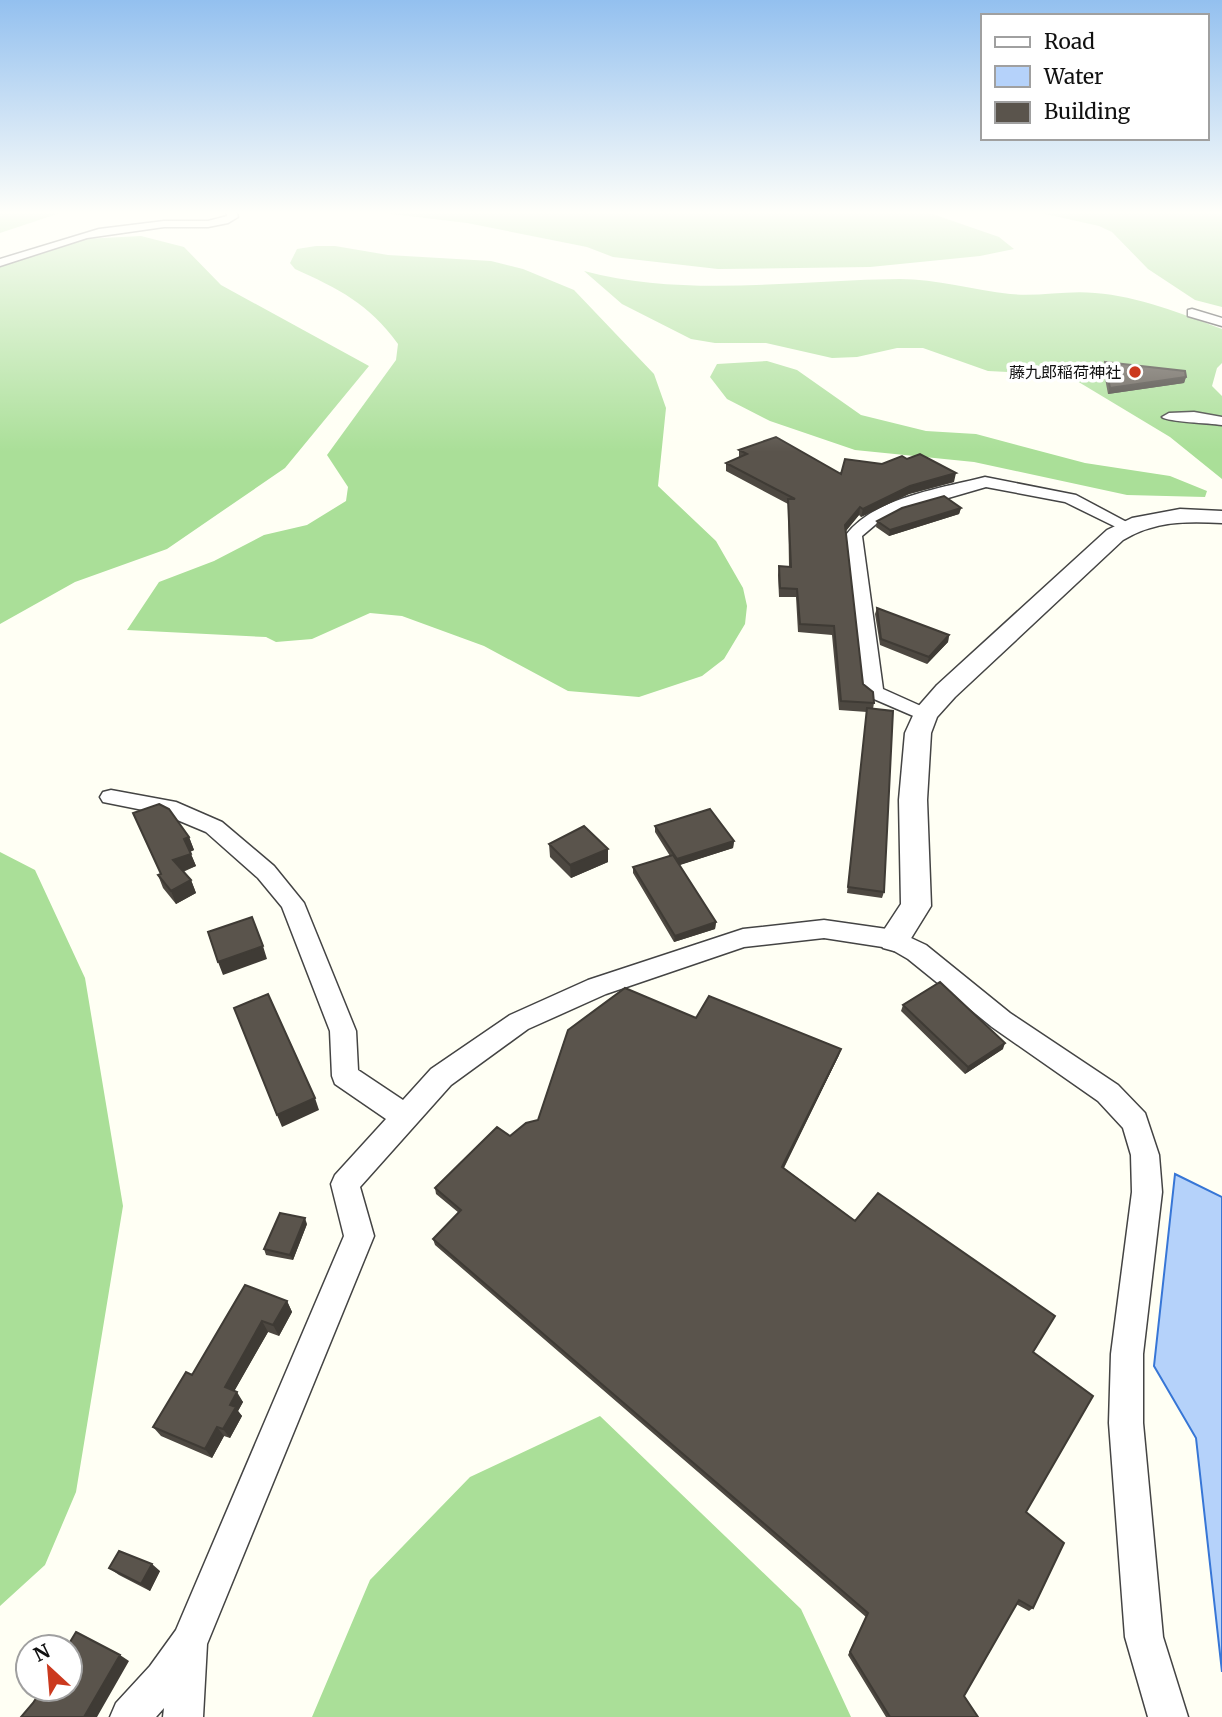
<svg xmlns="http://www.w3.org/2000/svg" width="1222" height="1717" font-family="Merriweather,'Noto Sans JP',serif">
	<rect width="100%" height="100%" fill="#fffff4"/>
	<!-- forest -->
	<path fill="#aadf98" d="M0 211H66L0 233Z
		M367 211H924L999 237 1014 249 980 256 870 267 718 269 613 257 587 247 467 223Z
		M1032 211H1222V307L1195 300 1148 269 1112 232 1099 226Z
		M141 236 184 247 221 285 369 366 285 468 167 549 75 582 0 624V266L83 239Z
		M316 246H335L388 255 491 261 523 269 574 290 654 374 666 408 658 486 716 541 743 588 747 606 745 624 724 659 702 676 639 697 568 691 484 646 402 616 370 613 312 639 276 642 266 637 127 630 159 582 214 561 264 535 307 525 346 501 348 487 327 455 396 360 398 344C368 303 339 289 295 269L290 263 297 249Z
		M584 271C687 298 794 280 900 279 936 279 974 290 1010 294 1038 297 1067 290 1095 293 1138 296 1182 314 1222 329V363L1217 368 1212 386 1222 396V479L1170 437 1067 375 988 371 923 348H897L857 357 832 358 766 343H715L691 339 622 304Z
		M767 361 797 370 861 415 926 431 976 434 1085 463 1170 476 1207 491 1205 497 1127 495 974 462 855 450 770 421 727 399 710 377 717 364Z
		M0 852 35 870 85 978 123 1206 76 1492 45 1565 0 1606Z
		M600 1416 801 1609 851 1717H312L370 1580 470 1477Z"/>
	<!-- water -->
	<path fill="#b5d2fa" stroke="#3776d6" stroke-width="2" d="M1175 1174 1222 1197V1672L1196 1438 1154 1366Z"/>
	<g fill="none" stroke-linecap="round" stroke-linejoin="round">
		<!-- minor casing -->
		<g stroke="#444" stroke-width="3">
			<path id="minor" d="M226 211H236L238 217 228 223 208 227H164L87 238 0 266V259L99 229 164 221H208L227 216Z
				M1192 309 1222 318V326L1188 316V310Z
				M1194 412 1222 417V425C1209 423 1168 422 1162 417L1169 413Z
				M985 477 1076 495 1136 527 1128 532 1122 530 1065 502 986 487 900 512 882 519 862 536 883 689 932 711 935 715 932 719 925 721 867 696 864 692 846 535C873 498 942 488 985 477Z
				M111 790 176 802 222 822 274 866 304 903 356 1031 358 1070 403 1100 431 1069 510 1015 588 980 743 929 824 920 894 930 926 945 1010 1013 1118 1085 1145 1113 1159 1155 1162 1192 1143 1354V1423L1163 1637 1188 1717H1148L1125 1637 1109 1423 1111 1354 1132 1192 1131 1155 1123 1128 1098 1101 992 1027 908 959 889 948 824 938 744 947 606 994 528 1029 451 1085 360 1187 374 1236 207 1644 203 1717H163L164 1708 156 1717H110L116 1703 150 1666 176 1630 344 1236 331 1184 335 1175 386 1119 335 1084 332 1076 330 1031 282 907 258 878 206 832 163 814 103 802 100 797 103 792Z"/>
		</g>
		<!-- tertiary casing -->
		<g stroke="#444" stroke-width="3">
			<path id="tertiary" d="M1180 509 1222 511V523C1186 521 1154 521 1123 540L955 697 937 717 931 733 927 800 931 906 905 948 894 951 883 948 878 939 901 904 899 800 905 733 916 709 937 685 1107 530 1132 518Z"/>
		</g>
		<!-- minor -->
		<use href="#minor" fill="#fff" fill-rule="evenodd"/>
		<!-- tertiary -->
		<use href="#tertiary" fill="#fff" fill-rule="evenodd"/>
	</g>
	<!-- wall -->
	<path fill="#4d4841" d="M1105 362 1186 377 1184 383 1108 394 1103 368Z
		M739 450 841 474 954 482 909 494 861 517 859 515 846 531 863 684 874 703 873 709 884 892 882 898 847 893 867 712 839 710 832 635 798 632 796 597H779L778 575 779 566 789 567 788 504 726 471V463L739 458Z
		M961 508 959 514 889 536 876 527 877 521Z
		M877 608 949 635 948 642 927 664 880 645 875 614Z
		M655 826 734 841 733 848 679 865 716 922 715 929 674 942 633 873V867L670 856 655 832Z
		M189 837 194 850 190 852 196 866 183 872 191 880 196 893 176 904 163 888 158 875 160 874Z
		M549 844 608 849V862L571 878 550 857Z
		M903 1005 1003 1049 965 1074 901 1011Z
		M696 1018 839 1055 784 1168 1033 1352 1026 1512 1033 1608 1029 1611 1016 1604 964 1696 978 1717H886L848 1655 866 1617 435 1245 433 1239 459 1213 436 1194 435 1188 510 1136 538 1120Z
		M307 1224 293 1260 266 1255 264 1249Z
		M287 1301 292 1312 279 1336 268 1332 234 1391 243 1402 238 1411 242 1416 230 1438 224 1436 212 1458 161 1436 153 1427 192 1375Z
		M109 1568 160 1571 150 1591 119 1575Z"/>
	<!-- shaded-wall -->
	<path fill="#3f3b35" d="M1186 377 1184 383 1108 394 1110 388Z
		M956 473 954 482 909 494 861 517 863 509 910 486Z
		M860 507 859 515 844 533 845 525Z
		M961 508 959 514 889 536 890 530Z
		M949 635 948 642 927 664 929 657Z
		M189 837 194 850 189 852 184 839Z
		M734 841 733 848 677 866V859Z
		M608 849V862L571 878 570 865Z
		M191 854 196 866 178 873 173 860Z
		M191 880 196 893 176 904 171 891Z
		M716 922 715 929 674 942 675 936Z
		M263 946 267 959 223 975 218 962Z
		M1005 1043 1003 1049 965 1074 968 1067Z
		M841 1049 839 1055 781 1173 782 1167Z
		M315 1098 319 1110 282 1127 277 1115Z
		M305 1218 307 1224 293 1260 290 1255Z
		M287 1301 292 1312 279 1336 273 1325Z
		M262 1321 268 1332 231 1397 225 1387Z
		M237 1392 243 1402 238 1411 242 1416 230 1438 223 1429 230 1405Z
		M217 1427 224 1436 212 1458 205 1449Z
		M152 1564 160 1571 150 1591 141 1584Z
		M120 1655 129 1661 97 1717H84Z"/>
	<!-- building -->
	<path fill="#5a544c" stroke="#3f3b35" stroke-width="2" d="M1105 362 1185 371 1186 377 1110 388Z
		M776 437 841 474 845 459 882 464 902 456 907 459 920 454 956 473 910 486 863 509 860 507 845 525 863 684 873 692 874 703 841 701 834 626 800 624 797 589 780 588 779 566 791 567 788 499H795L726 463 747 454 739 450Z
		M944 496 961 508 890 530 877 521 902 508Z
		M877 608 949 635 929 657 881 639Z
		M867 708 893 711 884 892 848 887Z
		M159 804 169 809 189 837 184 839 191 854 173 860 191 880 171 891 158 875 161 874 133 813Z
		M710 809 734 841 677 859 655 826Z
		M584 826 608 849 570 865 549 844Z
		M673 855 716 922 675 936 633 867Z
		M252 917 263 946 218 962 208 932Z
		M940 982 1005 1043 968 1067 903 1005Z
		M625 988 696 1018 709 996 841 1049 782 1167 855 1221 878 1193 1055 1316 1033 1352 1093 1396 1026 1512 1064 1543 1033 1608 1019 1600 964 1696 978 1717H890L850 1652 868 1613 433 1239 461 1210 435 1188 497 1127 510 1136 526 1123 538 1120 568 1030Z
		M268 994 315 1098 277 1115 234 1008Z
		M280 1213 305 1218 290 1255 264 1249Z
		M245 1285 287 1301 273 1325 262 1321 225 1387 237 1392 230 1405 236 1407 223 1429 217 1427 205 1449 153 1427 186 1372 192 1375Z
		M119 1551 152 1564 141 1584 109 1568Z
		M76 1632 120 1655 84 1717H21L33 1703 42 1689H70V1647H67Z"/>
	<!-- sky -->
	<linearGradient id="sky" x2="0" y2="1"><stop stop-color="#93c0ef"/><stop offset="0.47" stop-color="#fffffa"/><stop offset="1" stop-color="#fffffa" stop-opacity="0"/></linearGradient>
	<rect width="1222" height="452" fill="url(#sky)"/>
	<!-- markers -->
	<circle fill="#cb391e" stroke="#fff" stroke-width="2.5" cx="1135" cy="372" r="7"/>
	<g text-anchor="middle" stroke-width="7" stroke-linejoin="round" paint-order="stroke">
		<!-- far-poi labels -->
		<g font-size="16" fill="#111" stroke="#fff" text-anchor="end">
			<text x="1121" y="378">藤九郎稲荷神社</text>
		</g>
	</g>
	<!-- legend -->
	<rect x="981" y="14" width="228" height="126" fill="#ffffff" stroke="#a0a0a0" stroke-width="2"/>
	<rect x="995" y="37" width="35" height="10" fill="#ffffff" stroke="#a0a0a0" stroke-width="2"/>
	<text x="1044" y="49" font-size="21" fill="#111111">Road</text>
	<rect x="995" y="66" width="35" height="21" fill="#b5d2fa" stroke="#a0a0a0" stroke-width="2"/>
	<text x="1044" y="84" font-size="21" fill="#111111">Water</text>
	<rect x="995" y="102" width="35" height="21" fill="#5a544c" stroke="#a0a0a0" stroke-width="2"/>
	<text x="1044" y="119" font-size="21" fill="#111111">Building</text>
	<!-- north arrow -->
	<g transform="translate(49 1668) rotate(334)"><circle r="33" fill="#ffffff" stroke="#a0a0a0" stroke-width="2"/>
	<path d="M0-5L12 26L0 18L-12 26Z" fill="#cb391e"/>
	<text y="-10" font-size="19" font-weight="bold" text-anchor="middle" fill="#111111">N</text>
	</g>
</svg>
